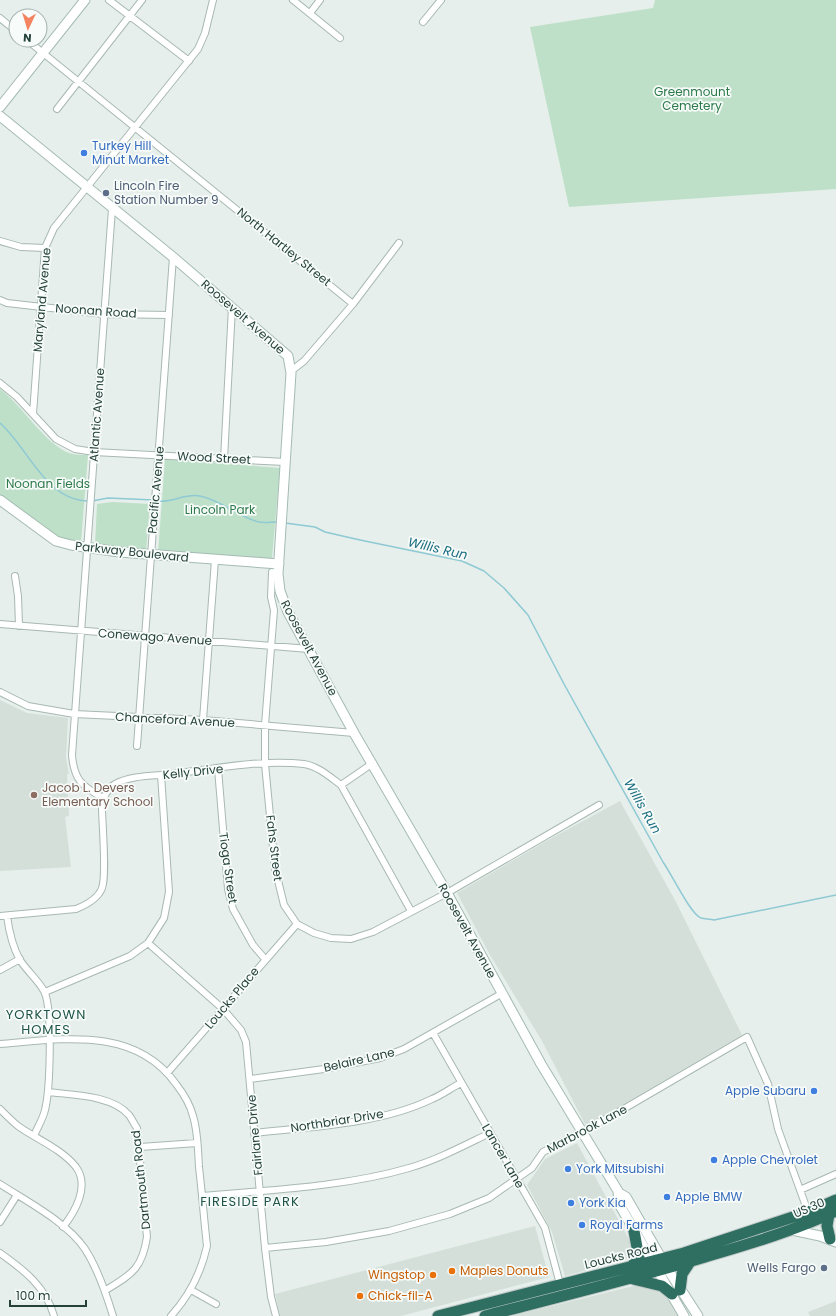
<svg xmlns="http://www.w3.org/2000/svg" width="836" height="1316" font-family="Poppins,sans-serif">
	<rect width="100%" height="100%" fill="#e6efeb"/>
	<!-- built -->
	<path fill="#d4dfda" d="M0 700 27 713 68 718 66 758 69 774H67L69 816 65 817 71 867 0 871Z
		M620 801 676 902 742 1035 586 1126 542 1041 490 955 457 893 548 840Z
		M577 1143 634 1249 630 1258 565 1276 552 1232 527 1185 545 1159Z
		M535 1226 549 1277 401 1316H280L275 1294Z
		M642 1284 661 1290 681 1316H511Z
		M836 1301V1316H810L808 1312Z"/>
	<!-- green -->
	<path fill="#bfe0c8" d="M655 0H836V189L569 207 530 27 653 8Z
		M0 389C22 405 45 444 69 453 75 455 82 455 88 455L81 542C55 545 20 511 0 496Z
		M165 459 280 468 272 558 264 560 158 553Z
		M112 502 150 504 146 551 95 545 97 504Z"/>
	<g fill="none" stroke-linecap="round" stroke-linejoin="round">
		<!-- stream -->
		<path stroke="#8ec9d4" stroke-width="1.5" d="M0 423C28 447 45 501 89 501
			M92 501 108 498 154 500
			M158 501C172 503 185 493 200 496 221 500 240 518 259 522 265 523 271 522 277 522
			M285 523 315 527 325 532 360 540 462 561 484 571 504 588 528 615 564 684 663 862C671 873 691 915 701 918 705 919 710 919 714 920L836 895"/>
		<!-- street casing -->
		<g stroke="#a8b8b2" stroke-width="8">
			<path id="street" d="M109 0 189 61
				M293 0 340 38
				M310 13 320 0
				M0 18 16 31
				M423 22 441 0
				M27 40 353 304
				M57 109 142 0
				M0 241 21 247 45 248
				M0 300 7 303 104 314 169 315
				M291 371 304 361 353 304 399 243
				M0 383 17 397 56 439 75 449 94 452 285 462
				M33 414 45 248 54 228 198 49 205 33 213 0
				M224 459 232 307
				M272 572 271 597 274 610 265 725V764L275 868 284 905 297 924 314 933 331 938 351 939 373 932 447 893 599 805
				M15 576 18 596 19 626
				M0 624 309 649
				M0 692 28 706 74 714 203 720 354 733
				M203 720 215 560
				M137 746 173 257
				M218 769 228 889 233 909 253 945 265 959
				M341 785 373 763
				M103 798C82 786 74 780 72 755L112 209
				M0 916 76 909C86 905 98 899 102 888 107 875 102 824 102 807 103 798 107 789 115 784 131 775 155 776 172 774 214 769 262 759 304 764 318 766 330 777 341 785L411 911
				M7 916C9 931 12 946 20 960 27 971 38 980 44 991 53 1008 50 1090 45 1110 43 1119 37 1128 34 1136
				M148 943 223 1009 241 1030 246 1042 265 1248 271 1297 276 1316
				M0 970 20 959
				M45 992 130 956 148 943 164 918 169 892 161 775
				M433 1033 545 1228 560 1284
				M0 1044C62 1039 135 1026 176 1084 183 1093 190 1104 193 1116 198 1132 198 1151 199 1167 202 1193 204 1219 207 1246 201 1273 190 1295 171 1316
				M168 1072 297 924
				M250 1079 324 1069 380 1058 404 1049 501 994
				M48 1092C72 1095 112 1095 129 1115 132 1119 134 1124 137 1128L147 1237C142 1269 132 1274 106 1290
				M0 1109C6 1115 12 1121 18 1126 36 1139 62 1149 76 1167 90 1186 75 1212 63 1227
				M254 1133C310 1127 381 1124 432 1099 442 1095 451 1088 461 1083
				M140 1147 197 1143
				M0 1184C26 1201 67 1222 85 1249 98 1269 106 1293 113 1316
				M800 1190 836 1174
				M202 1196C269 1190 344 1187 409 1168 437 1160 463 1146 490 1133
				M0 1222 17 1195
				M265 1248 326 1242 389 1231 450 1214 489 1198 532 1168 543 1152 615 1114 747 1037 768 1084 778 1129 808 1212
				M0 1253C24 1270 46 1287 54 1316
				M191 1290 216 1304"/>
		</g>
		<!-- secondary casing -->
		<g stroke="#a4bbb3" stroke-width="11">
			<path id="secondary" d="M0 107 85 0
				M0 116 173 257 288 356 291 373 278 574 280 591 288 612 354 733 447 893 541 1064 618 1191 619 1204 684 1316
				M0 500 56 541 71 545 119 552 279 564
				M619 1193 626 1197 667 1268 698 1316
				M792 1230 820 1236 836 1242"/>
		</g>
		<!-- highway casing -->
		<g stroke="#c2cac8" stroke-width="13">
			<path id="highway" d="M829 1214 827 1226 830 1239
				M631 1267 639 1258 634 1231
				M633 1279 662 1286 672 1294
				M680 1290 682 1274 690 1262
				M438 1316 684 1253 808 1212 836 1200
				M485 1316C558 1297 632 1279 705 1257 749 1244 794 1231 836 1211"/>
		</g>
		<!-- street -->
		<use href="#street" stroke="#fff" stroke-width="6"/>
		<!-- secondary -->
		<use href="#secondary" stroke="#fff" stroke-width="9"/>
		<!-- highway -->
		<use href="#highway" stroke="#2f6f62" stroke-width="11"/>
	</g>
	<!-- markers -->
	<g fill="#3f7fe0" stroke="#f7fbf9" stroke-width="1.5">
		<circle cx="84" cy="153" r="4"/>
		<circle cx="814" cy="1091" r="4"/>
		<circle cx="714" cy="1160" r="4"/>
		<circle cx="568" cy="1169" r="4"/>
		<circle cx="667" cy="1197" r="4"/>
		<circle cx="571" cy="1203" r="4"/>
		<circle cx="582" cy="1225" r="4"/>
	</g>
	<g fill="#5c6f8a" stroke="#f7fbf9" stroke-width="1.5">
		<circle cx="106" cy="193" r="4"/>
		<circle cx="824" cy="1268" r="4"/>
	</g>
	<circle fill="#8d6e63" stroke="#f7fbf9" stroke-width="1.5" cx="34" cy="795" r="4"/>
	<g fill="#e8710a" stroke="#f7fbf9" stroke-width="1.5">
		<circle cx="452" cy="1271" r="4"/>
		<circle cx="433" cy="1275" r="4"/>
		<circle cx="360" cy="1296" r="4"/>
	</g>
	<g text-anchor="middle" stroke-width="3.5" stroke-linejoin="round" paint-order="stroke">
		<!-- park labels -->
		<g font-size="12" fill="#2d7a4b" stroke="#f7fbf9">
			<text x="692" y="96">Greenmount<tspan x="692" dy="14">Cemetery</tspan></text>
			<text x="48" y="488">Noonan Fields</text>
			<text x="220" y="514">Lincoln Park</text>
		</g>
		<!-- shop labels -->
		<g font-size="12" fill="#366cbe" stroke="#f7fbf9" text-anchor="start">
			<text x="92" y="150">Turkey Hill<tspan x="92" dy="14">Minut Market</tspan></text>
			<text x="806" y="1095" text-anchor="end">Apple Subaru</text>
			<text x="722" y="1164">Apple Chevrolet</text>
			<text x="576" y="1173">York Mitsubishi</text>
			<text x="675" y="1201">Apple BMW</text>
			<text x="579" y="1207">York Kia</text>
			<text x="590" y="1229">Royal Farms</text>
		</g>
		<!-- service labels -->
		<g font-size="12" fill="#4e5e75" stroke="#f7fbf9" text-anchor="start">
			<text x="114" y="190">Lincoln Fire<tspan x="114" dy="14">Station Number 9</tspan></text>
			<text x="816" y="1272" text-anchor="end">Wells Fargo</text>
		</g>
		<!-- street labels -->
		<g font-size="12" fill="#24423a" stroke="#f7fbf9">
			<text transform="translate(284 247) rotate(39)" y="4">North Hartley Street</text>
			<text transform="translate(42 300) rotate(-85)" y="4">Maryland Avenue</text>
			<text transform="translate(96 311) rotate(4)" y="4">Noonan Road</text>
			<text transform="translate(243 317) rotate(41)" y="4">Roosevelt Avenue</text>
			<text transform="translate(97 415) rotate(-86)" y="4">Atlantic Avenue</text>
			<text transform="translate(214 458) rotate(3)" y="4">Wood Street</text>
			<text transform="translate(156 490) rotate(-85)" y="4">Pacific Avenue</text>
			<text transform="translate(132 552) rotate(6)" y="4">Parkway Boulevard</text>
			<text transform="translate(155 637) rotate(4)" y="4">Conewago Avenue</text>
			<text transform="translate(309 648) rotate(62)" y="4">Roosevelt Avenue</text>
			<text transform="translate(175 720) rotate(3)" y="4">Chanceford Avenue</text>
			<text transform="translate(193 772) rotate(-6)" y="4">Kelly Drive</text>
			<text transform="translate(274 848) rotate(83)" y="4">Fahs Street</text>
			<text transform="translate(228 868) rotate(82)" y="4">Tioga Street</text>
			<text transform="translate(467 931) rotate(61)" y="4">Roosevelt Avenue</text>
			<text transform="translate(232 998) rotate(-50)" y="4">Loucks Place</text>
			<text transform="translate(359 1060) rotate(-13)" y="4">Belaire Lane</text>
			<text transform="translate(337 1121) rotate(-9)" y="4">Northbriar Drive</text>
			<text transform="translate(587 1129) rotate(-28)" y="4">Marbrook Lane</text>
			<text transform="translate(255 1135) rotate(-95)" y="4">Fairlane Drive</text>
			<text transform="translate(503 1156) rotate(60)" y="4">Lancer Lane</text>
			<text transform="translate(141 1180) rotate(-96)" y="4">Dartmouth Road</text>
			<text transform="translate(809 1208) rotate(-23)" y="4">US 30</text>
			<text transform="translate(621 1256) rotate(-14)" y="4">Loucks Road</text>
		</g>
		<!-- education labels -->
		<g font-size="12" fill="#785e54" stroke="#f7fbf9" text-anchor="start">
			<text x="42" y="792">Jacob L. Devers<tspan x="42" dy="14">Elementary School</tspan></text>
		</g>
		<!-- food labels -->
		<g font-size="12" fill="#c56008" stroke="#f7fbf9" text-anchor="start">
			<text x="460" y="1275">Maples Donuts</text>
			<text x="425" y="1279" text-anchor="end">Wingstop</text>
			<text x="368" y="1300">Chick-fil-A</text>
		</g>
		<!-- water labels -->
		<g font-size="13" font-style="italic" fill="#1c6f80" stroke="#f7fbf9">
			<text transform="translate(438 548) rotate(13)" y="5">Willis Run</text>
			<text transform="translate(643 806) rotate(60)" y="5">Willis Run</text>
		</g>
		<!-- neighbourhood labels -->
		<g font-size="13" letter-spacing="1" fill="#1f5548" stroke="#f7fbf9">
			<text x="46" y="1019">YORKTOWN<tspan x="46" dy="15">HOMES</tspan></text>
			<text x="250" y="1206">FIRESIDE PARK</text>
		</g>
	</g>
	<!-- north arrow -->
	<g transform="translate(28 28) rotate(184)"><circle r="19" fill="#f7fbf9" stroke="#a3b1ad"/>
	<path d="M0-3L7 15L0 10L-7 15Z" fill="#f4845f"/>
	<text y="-6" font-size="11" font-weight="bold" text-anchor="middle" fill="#24423a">N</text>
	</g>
	<!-- scale -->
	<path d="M10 1300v6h76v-6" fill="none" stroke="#24423a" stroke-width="2"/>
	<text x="16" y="1300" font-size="12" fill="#24423a" stroke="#f7fbf9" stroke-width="3" paint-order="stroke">100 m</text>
</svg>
